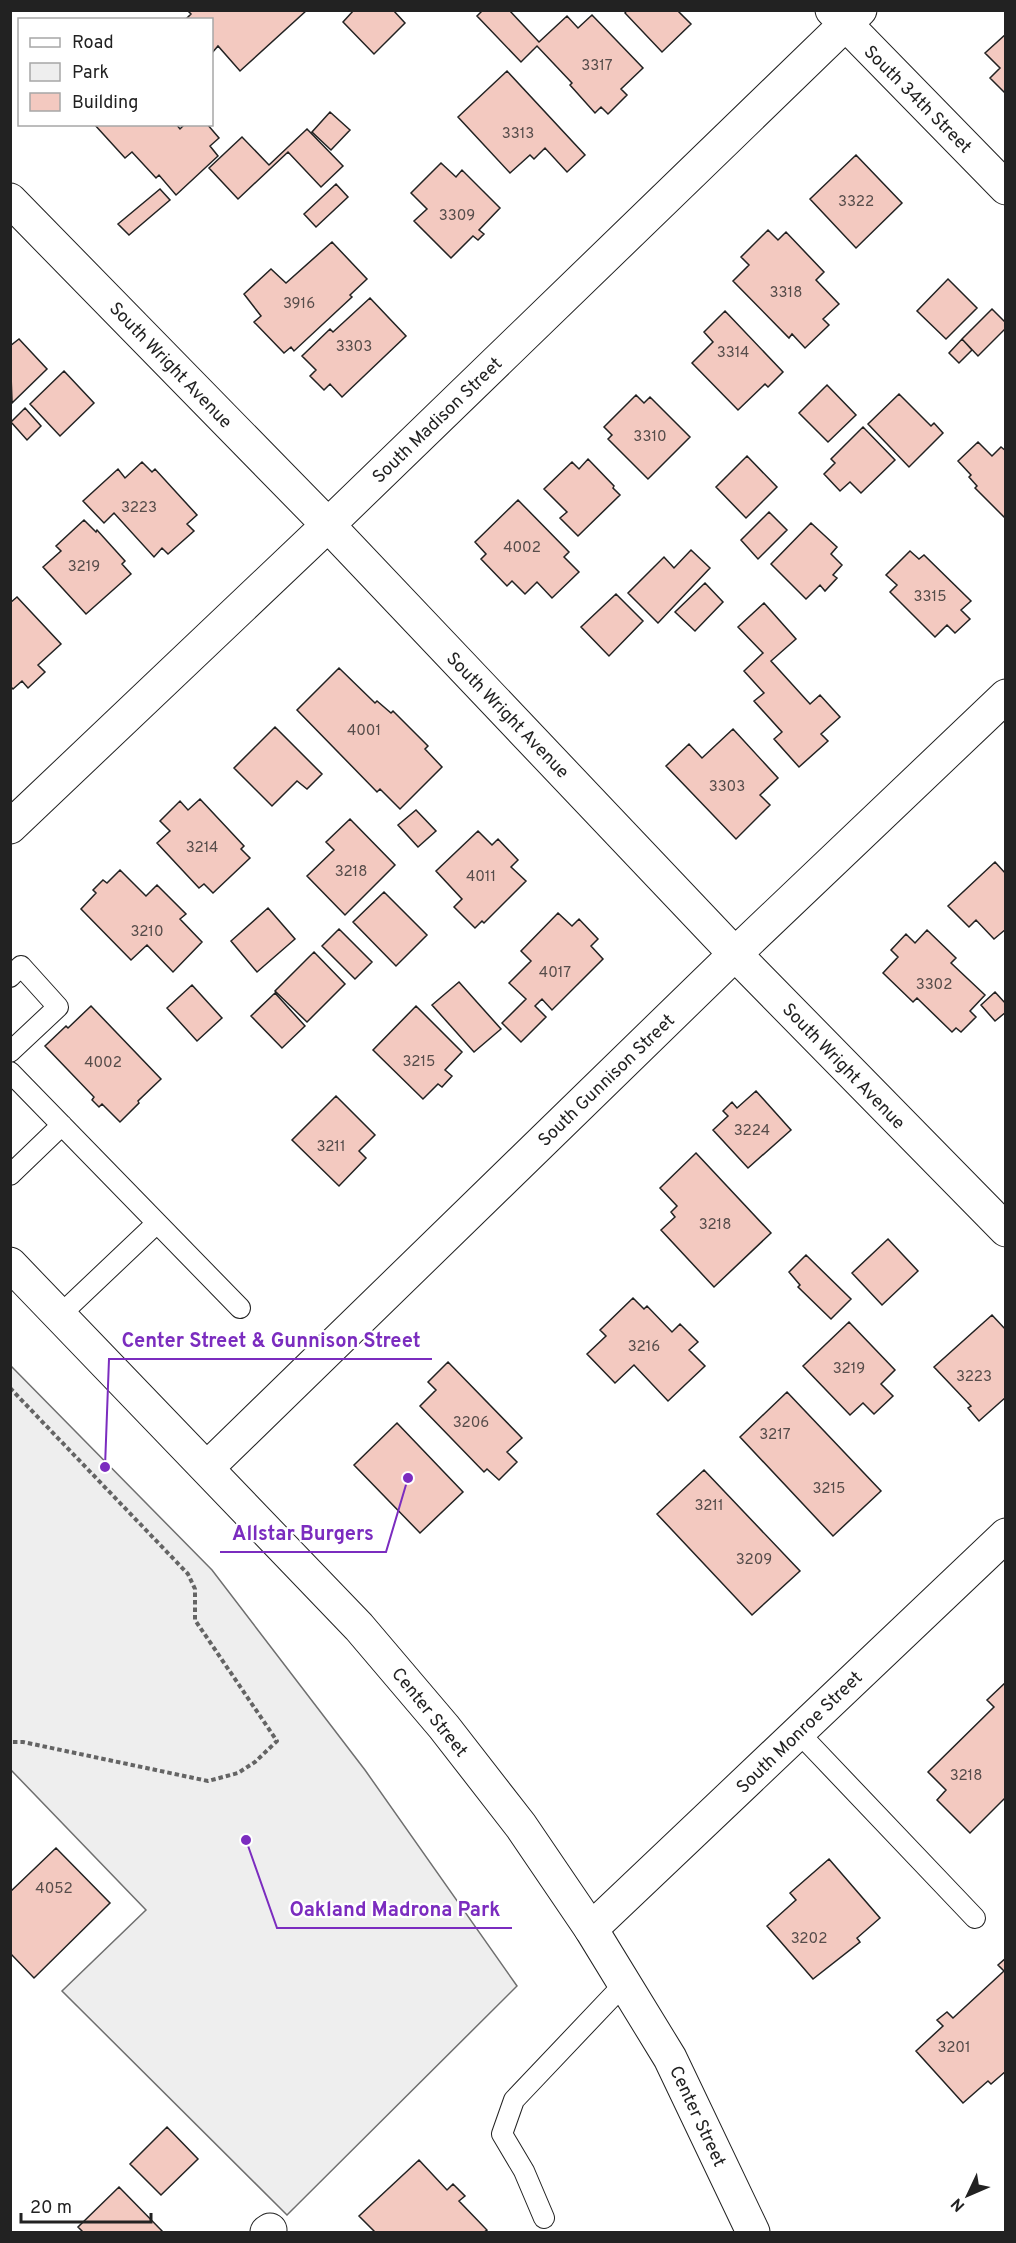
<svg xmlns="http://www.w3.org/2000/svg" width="1016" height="2243" font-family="Overpass,sans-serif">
	<rect width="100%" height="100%" fill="#fff"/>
	<!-- green -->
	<path fill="#eee" stroke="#6f6f6f" stroke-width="1.5" d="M11 1366 212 1570 365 1770 517 1986 287 2215 62 1991 146 1910 11 1770Z"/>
	<!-- building -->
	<path fill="#f3c9c0" stroke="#222" stroke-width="1.5" d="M187 10H307L240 71 218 46 212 53V20H185L191 14Z
		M354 10H393L405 23 374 54 343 22Z
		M483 10H509L539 42 567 16 578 28 592 15 643 68 621 89 627 95 608 114 601 107 595 113 570 85 572 83 537 46 521 62 477 16Z
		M627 10H680L679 12 691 24 662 52 625 13Z
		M1006 34V94L990 78 1000 68 985 53Z
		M507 71 585 155 567 172 545 148 534 159 530 155 510 173 458 117Z
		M330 112 350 130 331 150 312 132Z
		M94 124H176L180 129 185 124H207L219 138 210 146 218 156 176 195 159 175 156 178 132 152 125 158Z
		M307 129 343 166 321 187 288 152 238 199 209 168 242 137 269 165Z
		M856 155 902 203 856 248 810 199Z
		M441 163 456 177 462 170 500 208 479 230 484 234 478 240 473 236 451 258 414 221 427 209 411 193Z
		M336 184 348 197 316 227 304 214Z
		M160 189 170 200 129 235 118 224Z
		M768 230 778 240 786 232 824 272 816 280 839 304 823 319 829 325 805 348 792 334 789 338 733 281 749 265 741 257Z
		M332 242 367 279 350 295 352 297 294 351 291 347 284 353 254 322 261 316 244 294 271 269 286 283Z
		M948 279 977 308 946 339 917 311Z
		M370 298 406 336 342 397 330 384 324 390 310 376 316 370 302 356 330 329 333 332Z
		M992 309 1006 323V328L978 356 962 339Z
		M725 311 783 372 768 387 765 384 738 410 692 363 713 342 704 332Z
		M19 339 47 369 12 403 10 346Z
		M962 339 972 350 959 363 949 353Z
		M64 371 94 403 60 436 30 404Z
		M827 385 856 415 828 442 799 413Z
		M899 394 931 426 934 423 943 433 909 467 868 424Z
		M636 395 644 403 650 397 690 437 648 479 608 439 612 435 604 427Z
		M25 408 41 426 27 440 11 422Z
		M863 427 895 460 861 493 850 482 840 491 824 474 835 463 831 459Z
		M978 442 992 456 1001 447 1006 451V519L975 488 977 486 969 477 971 475 958 461Z
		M747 456 777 487 746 518 716 487Z
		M588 459 614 486 613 488 620 495 578 536 560 518 567 512 544 489 572 462 579 469Z
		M142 462 152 472 155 469 197 515 187 524 194 531 168 554 162 548 154 557 114 513 104 523 83 501 118 469 125 478Z
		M518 500 569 552 564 557 579 572 552 598 537 582 525 594 512 581 507 586 481 559 486 554 475 542Z
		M769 512 787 530 758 559 741 540Z
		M84 520 96 532 97 530 125 561 122 564 131 574 86 614 43 567 61 551 56 546Z
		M811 523 837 547 831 554 842 565 833 575 837 578 825 591 820 585 806 599 771 564Z
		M691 550 710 568 658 623 628 593 664 557 674 568Z
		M910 551 919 559 924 555 971 601 961 610 970 619 955 633 947 625 935 637 890 592 897 585 886 575Z
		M705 583 723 602 695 631 675 612Z
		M616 594 643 621 609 656 581 627Z
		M17 597 61 644 38 665 45 672 28 688 22 681 13 689 10 686V603Z
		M764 603 796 639 771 661 810 704 820 695 840 717 821 734 828 741 799 767 774 739 782 732 754 701 764 693 744 671 763 653 738 627Z
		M339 668 375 703 377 701 391 713 393 711 428 746 425 749 442 767 400 809 380 789 377 792 297 710Z
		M275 727 322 774 307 789 297 781 272 806 234 768Z
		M733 729 778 778 760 795 770 805 736 839 666 766 689 744 702 758Z
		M200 799 244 846 241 849 250 858 213 893 204 884 199 888 157 843 170 831 160 821 180 801 188 810Z
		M416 810 436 831 418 847 398 825Z
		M350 819 395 865 345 915 307 876 334 850 326 842Z
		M478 831 492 845 498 839 518 860 511 867 526 881 484 923 482 921 475 928 454 907 462 899 436 871Z
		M995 862 1006 874V929L994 939 976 920 969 927 948 906Z
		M120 870 146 896 157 885 186 914 180 919 202 942 173 972 147 945 131 960 81 909 96 893 93 890 103 880 107 883Z
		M384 892 427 935 396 966 353 922Z
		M268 908 295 939 257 972 231 941Z
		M558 913 572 926 579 919 598 939 591 946 603 959 552 1010 542 999 535 1006 546 1017 521 1042 502 1023 526 999 509 983 531 961 521 951Z
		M339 929 372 962 355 979 322 946Z
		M927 930 956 958 951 963 985 995 970 1011 976 1017 961 1032 956 1028 952 1032 917 998 913 1002 883 973 898 957 891 950 906 934 915 943Z
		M314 952 345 984 307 1022 275 991Z
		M459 982 501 1029 474 1052 432 1005Z
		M192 985 222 1018 197 1041 167 1008Z
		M995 992 1006 1004V1012L995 1021 981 1005Z
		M275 993 305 1026 282 1048 251 1016Z
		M91 1006 161 1079 138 1101 139 1103 120 1122 102 1104 99 1107 92 1100 94 1097 45 1046 66 1026 68 1028Z
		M416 1006 462 1052 445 1070 452 1076 442 1087 438 1084 423 1099 373 1050Z
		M756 1091 791 1130 748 1168 713 1130 728 1116 723 1111 732 1102 737 1108Z
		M336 1096 375 1135 359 1151 366 1158 339 1186 292 1140Z
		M696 1153 771 1233 714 1287 661 1230 675 1217 671 1212 677 1206 660 1188Z
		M888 1239 918 1271 882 1305 852 1273Z
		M806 1255 851 1299 831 1319 798 1287 800 1285 789 1272Z
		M633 1298 644 1309 647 1306 672 1332 680 1324 698 1342 689 1350 705 1366 668 1401 634 1365 615 1383 587 1354 606 1336 600 1330Z
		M992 1315 1006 1330V1397L979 1421 968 1408 971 1406 934 1367Z
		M849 1322 895 1370 881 1384 893 1396 874 1414 863 1403 850 1415 803 1366Z
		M448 1362 522 1438 507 1452 517 1462 499 1480 487 1469 484 1472 420 1406 436 1390 428 1382Z
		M787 1392 881 1491 833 1536 740 1437Z
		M397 1423 463 1492 420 1533 354 1465Z
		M704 1470 800 1571 752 1615 657 1514Z
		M1006 1682V1797L970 1833 937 1800 946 1790 928 1772 994 1707 987 1700Z
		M56 1848 110 1903 34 1978 10 1953V1892Z
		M829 1859 880 1918 857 1938 860 1942 813 1979 767 1926 796 1900 790 1893Z
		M1006 1958V2071L991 2084 988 2081 963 2103 916 2051 943 2026 937 2020 947 2012 953 2018 1004 1971 998 1965Z
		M167 2127 198 2159 161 2195 130 2164Z
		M419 2160 447 2190 453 2184 465 2196 459 2201 487 2230 484 2232H375L359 2216Z
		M119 2187 163 2232H83L78 2227Z"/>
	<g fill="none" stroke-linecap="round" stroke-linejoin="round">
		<!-- service casing -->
		<g stroke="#222" stroke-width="22">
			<path id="service" d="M10 977 21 966 58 1007 10 1052
				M10 1072 240 1308
				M10 1175 62 1125
				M60 1315 157 1223
				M799 1733 975 1918
				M544 2218 524 2171 502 2134 514 2100 625 1983"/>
		</g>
		<!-- minor casing -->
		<g stroke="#222" stroke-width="35">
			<path id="minor" d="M832 10 1006 188
				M10 200 328 525 735 954 1006 1230
				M10 827 328 525 860 10
				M208 1467 735 954 1006 696
				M591 1929 1006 1535
				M267 2232 270 2230"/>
		</g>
		<!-- secondary casing -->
		<g stroke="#222" stroke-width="35">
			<path id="secondary" d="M10 1264 359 1627 444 1727 521 1826 591 1929 670 2058 753 2232"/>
		</g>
		<!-- path -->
		<path stroke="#646464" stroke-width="4" stroke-dasharray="4.5 3" stroke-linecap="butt" d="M10 1388 188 1574 195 1589V1620L277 1741 255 1762 238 1773 208 1781 23 1742H10"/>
		<!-- service -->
		<use href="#service" stroke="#fff" stroke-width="20"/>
		<!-- minor -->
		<use href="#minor" stroke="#fff" stroke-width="33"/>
		<!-- secondary -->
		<use href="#secondary" stroke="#fff" stroke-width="33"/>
	</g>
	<g text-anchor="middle" stroke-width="4.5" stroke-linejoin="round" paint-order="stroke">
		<!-- number labels -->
		<g font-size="15" fill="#564c4a">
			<text x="597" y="70">3317</text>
			<text x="518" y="138">3313</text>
			<text x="856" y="206">3322</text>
			<text x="457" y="220">3309</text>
			<text x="786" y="297">3318</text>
			<text x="299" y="308">3916</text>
			<text x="354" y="351">3303</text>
			<text x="733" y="357">3314</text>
			<text x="650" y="441">3310</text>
			<text x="139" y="512">3223</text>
			<text x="522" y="552">4002</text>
			<text x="84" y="571">3219</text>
			<text x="930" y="601">3315</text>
			<text x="364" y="735">4001</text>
			<text x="727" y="791">3303</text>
			<text x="202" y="852">3214</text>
			<text x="351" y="876">3218</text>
			<text x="481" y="881">4011</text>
			<text x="147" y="936">3210</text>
			<text x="555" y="977">4017</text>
			<text x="934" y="989">3302</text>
			<text x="419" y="1066">3215</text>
			<text x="103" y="1067">4002</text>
			<text x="752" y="1135">3224</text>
			<text x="331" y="1151">3211</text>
			<text x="715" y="1229">3218</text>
			<text x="644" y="1351">3216</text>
			<text x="849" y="1373">3219</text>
			<text x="974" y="1381">3223</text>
			<text x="471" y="1427">3206</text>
			<text x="775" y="1439">3217</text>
			<text x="829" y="1493">3215</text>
			<text x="709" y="1510">3211</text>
			<text x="754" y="1564">3209</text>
			<text x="966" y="1780">3218</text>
			<text x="54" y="1893">4052</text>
			<text x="809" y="1943">3202</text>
			<text x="954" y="2052">3201</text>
		</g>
		<!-- street labels -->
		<g font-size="18" fill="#222" stroke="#fff">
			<text transform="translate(918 99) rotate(45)" y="6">South 34th Street</text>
			<text transform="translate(171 365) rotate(46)" y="6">South Wright Avenue</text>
			<text transform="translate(437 420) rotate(-44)" y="6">South Madison Street</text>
			<text transform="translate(508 715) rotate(46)" y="6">South Wright Avenue</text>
			<text transform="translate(844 1066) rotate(46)" y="6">South Wright Avenue</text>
			<text transform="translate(606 1080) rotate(-44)" y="6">South Gunnison Street</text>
			<text transform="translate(430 1712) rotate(51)" y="6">Center Street</text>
			<text transform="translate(799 1732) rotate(-44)" y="6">South Monroe Street</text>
			<text transform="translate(698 2116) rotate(65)" y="6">Center Street</text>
		</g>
	</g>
	<!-- callouts -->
	<path fill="none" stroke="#7b2cbf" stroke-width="2" d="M105 1467L109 1359H432M408 1478L386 1552H220M246 1840L277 1928H512"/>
	<g fill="#7b2cbf" stroke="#fff" stroke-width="2">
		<circle cx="105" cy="1467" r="6"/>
		<circle cx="408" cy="1478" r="6"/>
		<circle cx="246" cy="1840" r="6"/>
	</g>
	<g font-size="20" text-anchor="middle" font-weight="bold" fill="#7b2cbf" stroke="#fff" stroke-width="4.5" stroke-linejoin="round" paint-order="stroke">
		<text x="271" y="1347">Center Street &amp; Gunnison Street</text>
		<text x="303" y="1540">Allstar Burgers</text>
		<text x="395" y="1916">Oakland Madrona Park</text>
	</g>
	<!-- border -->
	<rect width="1016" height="2243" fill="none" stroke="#222222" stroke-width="24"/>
	<!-- legend -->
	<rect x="18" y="18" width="195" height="108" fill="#ffffff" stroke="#a7a7a7" stroke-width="1.5"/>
	<rect x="30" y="38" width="30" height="9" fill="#ffffff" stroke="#a7a7a7" stroke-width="1.5"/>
	<text x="72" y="48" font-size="18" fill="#222222">Road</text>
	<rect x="30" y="63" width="30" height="18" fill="#eeeeee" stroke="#a7a7a7" stroke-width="1.5"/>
	<text x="72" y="78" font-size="18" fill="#222222">Park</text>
	<rect x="30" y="93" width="30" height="18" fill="#f3c9c0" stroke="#a7a7a7" stroke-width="1.5"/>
	<text x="72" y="108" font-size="18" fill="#222222">Building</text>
	<!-- north arrow -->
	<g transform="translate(968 2195) rotate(226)" stroke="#ffffff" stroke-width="4.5" paint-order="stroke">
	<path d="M0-4.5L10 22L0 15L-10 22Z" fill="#222222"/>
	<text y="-9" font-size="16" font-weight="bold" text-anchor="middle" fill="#222222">N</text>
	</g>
	<!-- scale -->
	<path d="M21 2213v9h130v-9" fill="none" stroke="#222222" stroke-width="3"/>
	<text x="30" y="2213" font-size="18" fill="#222222" stroke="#ffffff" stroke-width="4.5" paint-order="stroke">20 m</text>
</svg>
